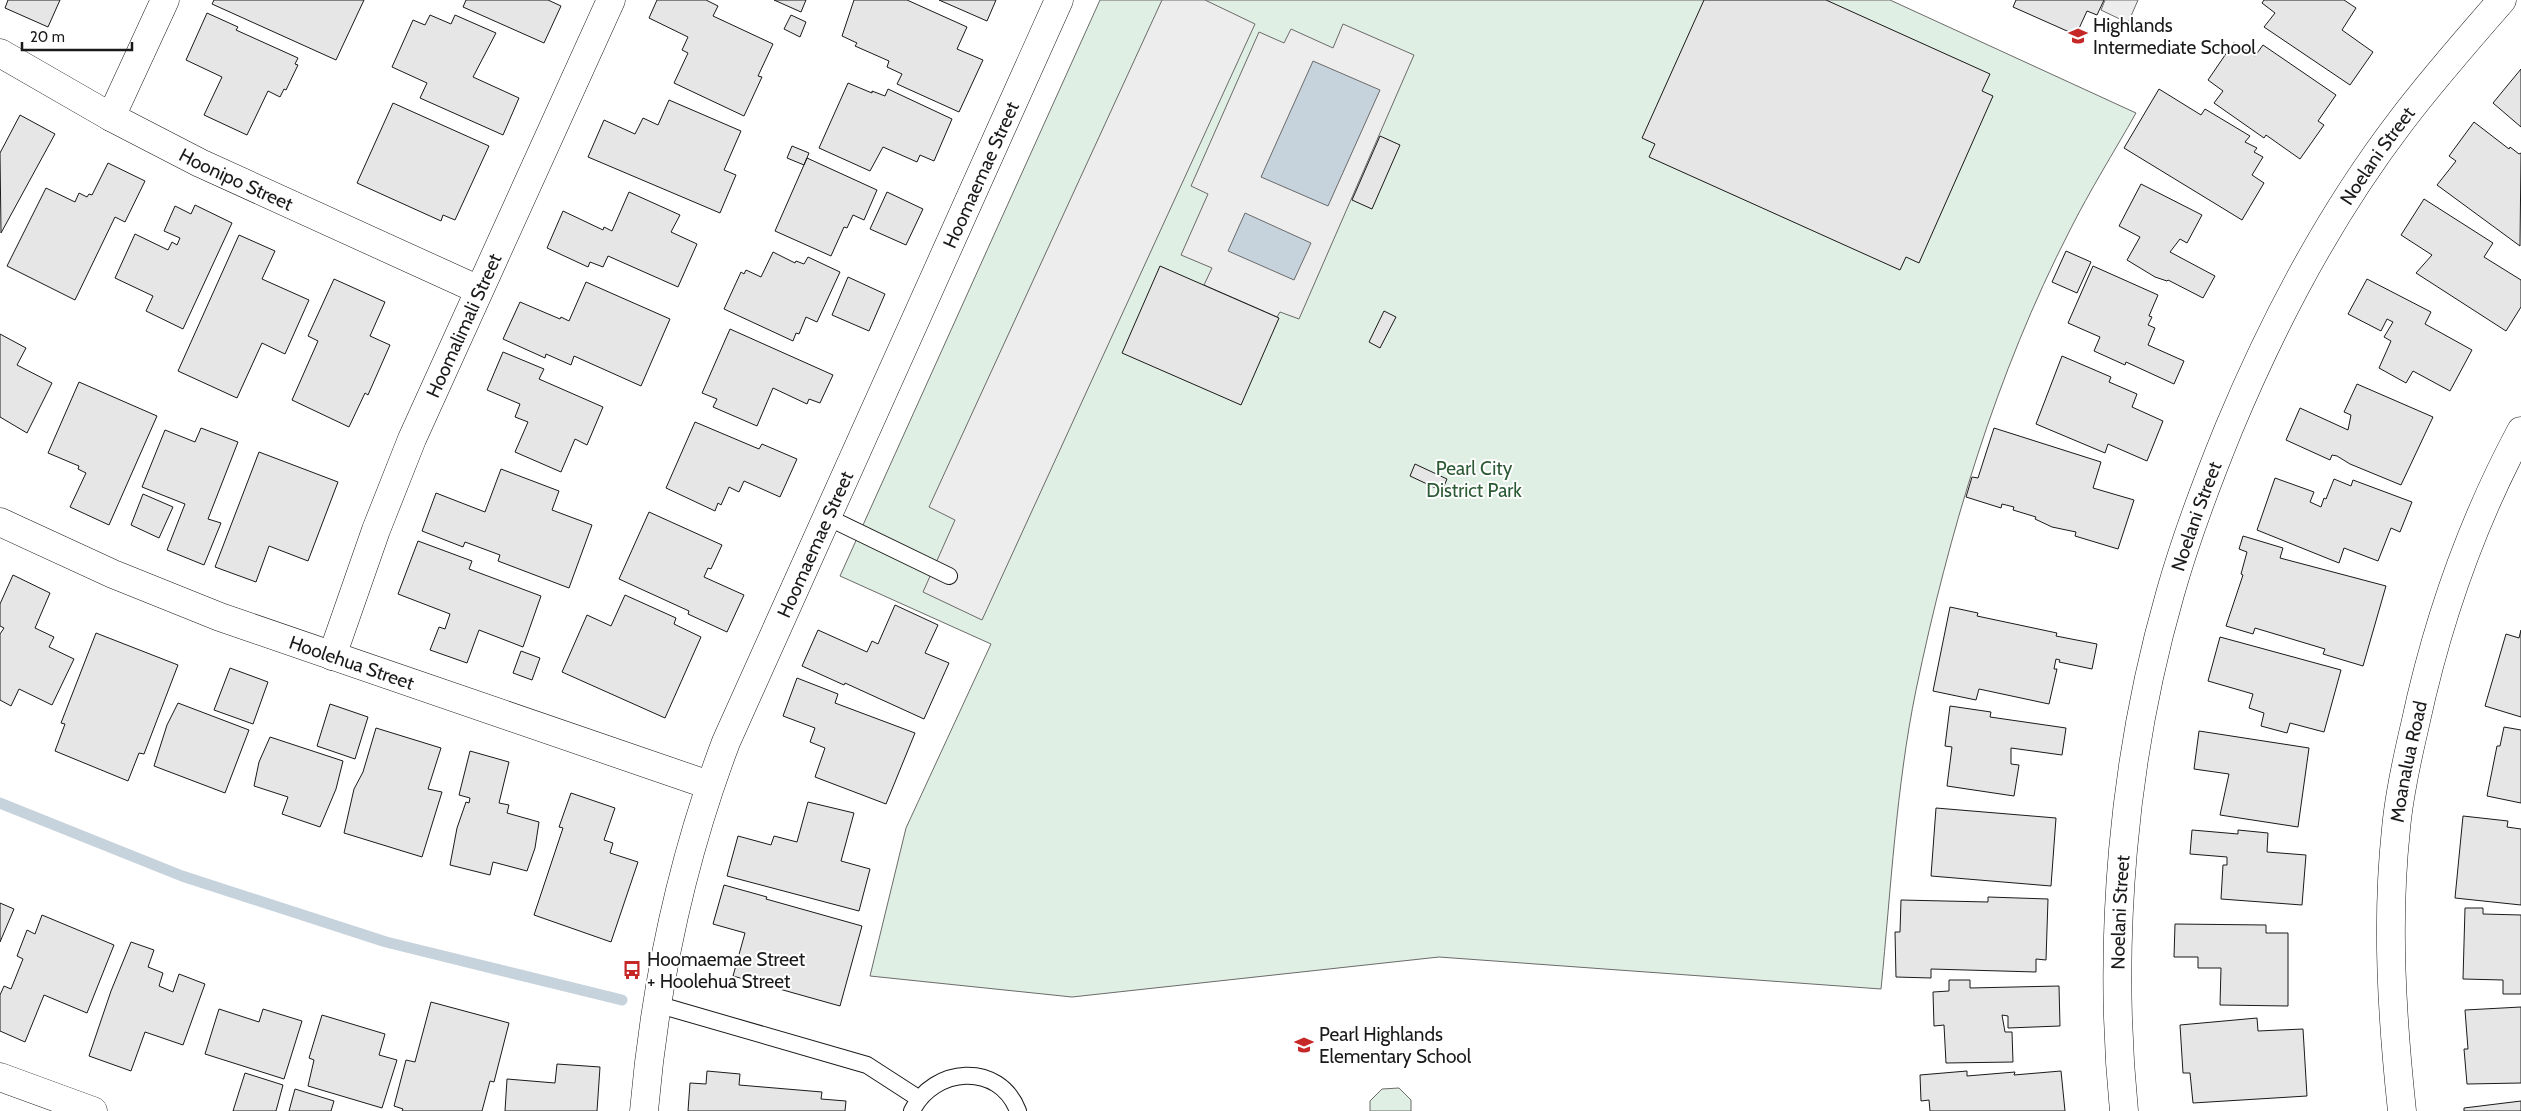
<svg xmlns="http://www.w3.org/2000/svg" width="2521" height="1111" font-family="Cabin,sans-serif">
	<rect width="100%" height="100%" fill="#fff"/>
	<!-- green -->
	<path fill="#e0efe3" stroke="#6a6a6a" d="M1100 0H1890L2136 113C2114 152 2090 190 2070 230 1996 374 1949 532 1916 690 1896 788 1891 889 1881 989L1439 957 1072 997 870 976 906 828 991 644 840 576Z
		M1399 1088 1411 1100V1111H1370V1101L1382 1089Z"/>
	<!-- parking -->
	<path fill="#ededed" stroke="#6a6a6a" d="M1162 0H1205L1255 24 982 620 923 592 955 520 929 507Z
		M2105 0H2138L2128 23 2101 10Z
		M1343 24 1414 55 1299 319 1280 312 1277 317 1204 285 1212 268 1181 255 1208 194 1191 186 1259 32 1284 43 1291 29 1333 48Z"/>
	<!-- water -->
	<path fill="#c6d2dc" stroke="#6a6a6a" d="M1313 61 1380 90 1328 206 1261 177Z
		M1245 213 1311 243 1294 280 1228 251Z"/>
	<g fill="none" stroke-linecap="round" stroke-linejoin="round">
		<!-- stream -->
		<path stroke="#c6d2dc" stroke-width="11" d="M0 803 182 876 386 942 622 1000"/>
	</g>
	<!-- building -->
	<path fill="#e6e6e6" stroke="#1a1a1a" d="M8 0H60L48 27 5 8Z
		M214 0H364L336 60 212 4Z
		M466 0H548L561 6 544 43 463 7Z
		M657 0H706L718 6 713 16 773 44 758 76 762 77 744 116 674 83 688 53 682 50 688 37 649 18Z
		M774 0H806L801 12Z
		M854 0H907L967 27 957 49 983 60 959 112 897 84 902 74 887 67 889 61 855 46 857 43 842 36Z
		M939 0H996L987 21Z
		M1704 0H1826L1990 74 1982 91 1993 96 1919 263 1906 257 1900 270 1649 157 1655 144 1642 138Z
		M2016 0H2104L2097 15 2087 11 2076 35 2013 7Z
		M2264 0H2344L2356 8 2342 30 2373 52 2350 85 2264 27 2275 13 2262 3Z
		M207 13 238 27 236 30 298 58 295 64 298 65 286 90 284 89 280 97 268 91 247 135 204 115 222 77 186 60Z
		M430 15 451 24 455 15 496 33 473 77 519 98 503 135 420 98 427 83 392 67 413 20 425 25Z
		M791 15 806 22 800 37 784 29Z
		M2234 42 2255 56 2263 45 2336 95 2318 121 2324 125 2300 159 2266 135 2264 138 2214 103 2223 91 2208 80Z
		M2521 69V127L2493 103Z
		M848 83 872 93V91L885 96 888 89 952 119 934 161 920 155 917 162 883 147 870 171 819 148Z
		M2159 89 2201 115 2205 109 2250 136 2245 142 2257 148 2254 152 2263 157 2252 175 2264 183 2242 220 2124 148Z
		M669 100 741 131 724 170 736 175 720 213 588 157 604 120 635 134 643 118 658 125Z
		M393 103 489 146 455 220 443 215 441 221 357 183Z
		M20 115 55 134 1 233 0 153Z
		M2474 122 2509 149 2510 147 2519 154 2521 153 2520 246 2437 185 2456 161 2449 156Z
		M1380 136 1400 145 1372 209 1352 200Z
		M792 146 809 153 804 165 787 158Z
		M807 158 877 190 864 220 853 215 847 228 844 227 831 256 775 231Z
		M108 163 145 181 125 222 115 217 75 300 7 266 46 188 75 202 79 193 87 197 89 194 92 195Z
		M2141 184 2202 215 2187 243 2180 239 2170 252 2215 276 2203 298 2168 280 2167 281 2155 277 2127 260 2140 237 2119 226Z
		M629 192 680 215 671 232 697 244 678 287 608 256 603 267 590 262 588 267 547 248 563 211 603 230 604 227 612 231Z
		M887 192 923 209 906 245 870 229Z
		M2424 199 2493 243 2484 257 2521 280V307L2506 331 2416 273 2432 255 2401 235Z
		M195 205 232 223 183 329 146 311 153 296 115 278 135 234 168 250 172 242 177 245 180 238 164 231 175 206 191 214Z
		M239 235 275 251 262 279 309 300 285 354 262 343 237 398 178 371Z
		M2066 251 2091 262 2077 293 2052 282Z
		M773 252 795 263 796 261 804 264 808 257 840 272 817 322 806 317 799 334 796 333 793 341 724 309 741 272 744 274 746 270 761 277Z
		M1160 266 1279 318 1241 405 1122 353Z
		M2093 266 2158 295 2149 316 2152 317 2148 325 2155 328 2148 345 2184 361 2174 384 2126 362 2125 365 2094 351 2100 337 2068 323Z
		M848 277 885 294 869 331 832 315Z
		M334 279 385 302 370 336 390 345 368 395 365 393 349 427 292 400 318 341 308 336Z
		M2367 279 2431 312 2425 324 2472 350 2450 391 2413 371 2406 383 2379 368 2391 341 2384 337 2393 322 2387 319 2381 331 2348 314Z
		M586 282 670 319 641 386 574 356 571 365 546 354 545 358 503 339 520 302 560 319 561 317 569 321Z
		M1384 311 1396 317 1380 348 1369 342Z
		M730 329 833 375 820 403 809 399 807 404 773 388 757 426 713 407 717 399 702 393Z
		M0 334 26 348 17 365 52 383 27 433 0 417Z
		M503 352 544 369 539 379 603 407 587 445 575 439 561 472 515 452 528 422 515 417 520 404 487 390Z
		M2062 356 2111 377 2109 382 2137 394 2132 407 2163 421 2147 461 2108 444 2105 453 2036 424Z
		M79 382 157 416 109 525 70 507 86 473 78 469 79 466 48 453Z
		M2357 384 2433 417 2401 485 2350 464 2337 456 2332 455 2330 460 2286 440 2300 408 2348 430 2351 415 2344 412Z
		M695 422 759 449 762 444 797 459 780 497 744 481 739 492 729 487 721 505 718 503 715 511 666 488Z
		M201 428 238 442 208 519 221 523 204 565 167 550 185 504 142 487 165 430 195 442Z
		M1994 428 2101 462 2093 488 2134 500 2118 549 2075 536 2076 532 2052 527 2035 519 2036 517 2013 510 2014 507 2002 504 2001 508 1966 497 1972 477 1978 478Z
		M259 452 338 482 308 561 269 546 256 582 215 567Z
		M1415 464 1447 479 1442 491 1410 476Z
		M501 469 559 491 552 510 592 525 569 588 498 561 500 555 465 542 463 547 422 531 436 493 485 512Z
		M2275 478 2314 492 2310 502 2321 507 2324 498 2326 499 2334 479 2351 486 2353 480 2412 502 2400 532 2391 528 2378 561 2344 548 2339 563 2257 530Z
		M143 494 173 507 159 538 131 525Z
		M649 512 722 545 711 569 708 568 704 577 744 595 727 632 688 614 689 611 619 579Z
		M2243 536 2283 548 2280 558 2386 586 2363 666 2323 654 2325 649 2255 628 2253 634 2226 626 2243 575 2241 574 2247 552 2239 549Z
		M418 541 472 561 469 569 541 596 523 647 479 630 467 663 430 650 439 627 445 629 450 614 398 594Z
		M13 575 50 593 35 628 54 637 49 647 74 659 52 705 19 689 11 706 0 700V634L4 628 0 626V604Z
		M625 595 676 618 674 624 701 637 665 718 562 672 587 615 611 626Z
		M895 605 938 625 925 653 949 663 924 719 845 683 844 685 802 666 818 630 867 652 872 641 878 644Z
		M1950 607 1978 613 1977 616 2057 633 2056 636 2097 644 2092 669 2059 662 2060 660 2056 659 2054 669H2057L2049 704 1979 689 1976 700 1933 691Z
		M2521 630V717L2485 706 2506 634 2519 638Z
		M96 633 178 665 144 754 139 753 128 781 55 751 65 724 61 723Z
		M2220 637 2341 670 2324 732 2290 723 2287 733 2261 726 2264 713 2249 708 2253 694 2208 681Z
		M521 651 540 658 532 680 513 673Z
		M230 668 268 682 253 724 214 710Z
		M797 678 838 694 835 703 915 733 886 804 815 777 825 748 810 742 815 728 783 716Z
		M178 703 249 730 225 793 154 766 167 725Z
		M330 704 368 717 355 759 317 746Z
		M1950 706 1991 712 1990 717 2066 728 2062 755 2011 748V764L2019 765 2014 796 1947 786 1952 747 1945 746Z
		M2504 727 2521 730V803L2487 796 2497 746H2500Z
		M376 728 441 748 428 789 442 792 422 857 344 833 354 789 363 772Z
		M2199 731 2309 748 2298 827 2220 815 2229 774 2194 769Z
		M270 737 343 761 336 789 320 827 282 814 288 797 254 786 259 762Z
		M470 751 509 762 499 803 509 805 507 813 539 822 535 848 527 871 493 862 490 875 450 865 457 828 466 802 469 803 470 798 459 795Z
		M571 793 615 808 604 840 613 843 610 853 638 862 611 942 534 915 563 828 559 827Z
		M808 802 854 813 841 861 870 869 859 911 727 876 738 836 771 845 774 836 797 842Z
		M1936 808 2056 818 2051 886 1931 876Z
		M2463 816 2508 821 2507 827 2521 829V905L2455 898Z
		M2192 830 2238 834V830L2268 833 2267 852 2306 855 2302 905 2221 899 2223 865H2227V857L2190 854Z
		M724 885 767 897 766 899 862 926 840 1006 733 976 745 933 713 924Z
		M1988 897 2048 899 2046 960 2036 959V972L1931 969V978L1896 977 1895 932H1900L1901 900 1988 902Z
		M0 903 14 909 0 942Z
		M2465 908H2483V914L2521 915V994H2503V980L2463 979Z
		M42 915 114 945 87 1013 44 995 25 1042 0 1031V995L4 986 11 989 23 959 17 956 27 930 35 934Z
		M2175 924 2266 925V933H2288V1006L2220 1005 2221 968H2198V957H2174Z
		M131 942 154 950 148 967 163 973 159 986 173 992 179 974 205 984 183 1045 145 1032 131 1071 89 1056 111 991Z
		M1949 980H1970V988L2059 986 2060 1026 2008 1028V1016L2002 1015 2005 1032H2012L2013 1062 1946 1063 1944 1025 1934 1026 1933 992 1949 991Z
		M431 1002 509 1023 494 1082 490 1081 482 1111H402L403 1109 394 1106 406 1060 415 1062Z
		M2521 1007V1083L2467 1084 2464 1049H2468L2465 1010Z
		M219 1009 259 1022 263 1009 302 1021 284 1079 205 1054Z
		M322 1015 385 1034 379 1055 397 1060 382 1108 308 1086 314 1060 309 1058Z
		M2257 1018 2258 1031 2303 1029 2307 1096 2193 1103 2190 1073H2183L2180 1025Z
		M557 1064 600 1067 597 1111H505L507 1079 555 1083Z
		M707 1071 740 1074 739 1085 822 1092 821 1099 846 1101 845 1111H688L690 1083 706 1084Z
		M1967 1071V1076L2015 1072 2014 1075 2061 1071 2065 1111H1930L1929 1100 1921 1101 1920 1075Z
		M245 1073 283 1085 276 1111H233Z
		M295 1089 334 1101 331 1111H289Z
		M2521 1101V1111H2464V1108Z"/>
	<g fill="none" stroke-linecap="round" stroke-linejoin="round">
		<!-- service casing -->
		<g stroke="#1a1a1a" stroke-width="18">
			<path id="service" d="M825 516 949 576
				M656 1004 867 1065 918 1098
				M912 1111C933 1067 999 1061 1018 1111"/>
		</g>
		<!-- minor casing -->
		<g stroke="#1a1a1a" stroke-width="29">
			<g id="minor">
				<path id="s1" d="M0 53 111 117 200 163 479 290"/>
				<path d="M111 117 165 0"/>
				<path id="s2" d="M0 522 113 574 220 617 709 785"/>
				<path id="s3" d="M332 656 376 530 412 439 611 0"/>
				<path d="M0 1077 93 1111"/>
			</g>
		</g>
		<!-- tertiary casing -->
		<g stroke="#1a1a1a" stroke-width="29">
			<g id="tertiary">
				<path id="s4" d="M644 1111C655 985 681 861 726 742L1059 0"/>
				<path id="s5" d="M2124 1111C2107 941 2123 758 2170 594 2186 537 2207 482 2229 428 2274 320 2330 214 2401 121 2432 80 2467 40 2502 0"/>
			</g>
		</g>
		<!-- secondary casing -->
		<g stroke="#1a1a1a" stroke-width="29">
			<g id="secondary">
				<path id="s6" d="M2402 1111C2392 1018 2386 922 2396 829 2399 794 2407 759 2415 725 2437 622 2471 524 2521 431"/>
			</g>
		</g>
		<!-- service -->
		<use href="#service" stroke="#fff" stroke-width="16"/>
		<!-- minor -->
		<use href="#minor" stroke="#fff" stroke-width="28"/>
		<!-- tertiary -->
		<use href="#tertiary" stroke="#fff" stroke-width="28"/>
		<!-- secondary -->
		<use href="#secondary" stroke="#fff" stroke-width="28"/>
	</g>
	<!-- icons -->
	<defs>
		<g id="school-bare" transform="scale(1.5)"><path d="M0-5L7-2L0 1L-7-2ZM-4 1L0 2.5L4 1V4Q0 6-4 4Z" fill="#c62828" stroke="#fff" stroke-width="2.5" paint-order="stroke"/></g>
		<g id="bus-bare" transform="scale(1.5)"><path d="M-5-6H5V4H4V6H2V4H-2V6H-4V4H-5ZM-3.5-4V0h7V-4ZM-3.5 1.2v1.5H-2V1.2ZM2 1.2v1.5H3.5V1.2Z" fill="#c62828" stroke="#fff" stroke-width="2.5" paint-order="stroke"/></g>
	</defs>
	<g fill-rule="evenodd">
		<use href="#school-bare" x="2078" y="36"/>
		<use href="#bus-bare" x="632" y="970"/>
		<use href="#school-bare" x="1304" y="1045"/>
	</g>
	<g text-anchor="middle" stroke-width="4" stroke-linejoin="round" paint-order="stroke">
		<!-- poi labels -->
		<g font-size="19" fill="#1a1a1a" stroke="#fff" text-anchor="start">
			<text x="2093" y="32">Highlands<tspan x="2093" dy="22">Intermediate School</tspan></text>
			<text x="647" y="966">Hoomaemae Street<tspan x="647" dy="22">+ Hoolehua Street</tspan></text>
			<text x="1319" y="1041">Pearl Highlands<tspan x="1319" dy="22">Elementary School</tspan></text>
		</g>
		<!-- street labels -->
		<g font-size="19" fill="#1a1a1a" stroke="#fff">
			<text dy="7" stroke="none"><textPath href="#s5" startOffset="1009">Noelani Street</textPath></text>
			<text dy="7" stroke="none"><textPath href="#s4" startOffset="1001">Hoomaemae Street</textPath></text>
			<text dy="7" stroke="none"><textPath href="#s1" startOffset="268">Hoonipo Street</textPath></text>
			<text dy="7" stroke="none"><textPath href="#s3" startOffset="356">Hoomalimali Street</textPath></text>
			<text dy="7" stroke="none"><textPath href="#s5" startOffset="604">Noelani Street</textPath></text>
			<text dy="7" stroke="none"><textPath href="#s4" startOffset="596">Hoomaemae Street</textPath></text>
			<text dy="7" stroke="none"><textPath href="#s2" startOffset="379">Hoolehua Street</textPath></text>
			<text dy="7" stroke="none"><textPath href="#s6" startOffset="351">Moanalua Road</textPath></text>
			<text dy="7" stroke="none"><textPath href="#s5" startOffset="199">Noelani Street</textPath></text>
		</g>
		<!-- park labels -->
		<g font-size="19" fill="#2b5a34" stroke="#fff">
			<text x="1474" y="475">Pearl City<tspan x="1474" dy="22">District Park</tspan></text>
		</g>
	</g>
	<!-- scale -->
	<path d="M22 42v8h110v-8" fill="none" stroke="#1a1a1a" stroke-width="2.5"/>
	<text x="30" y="42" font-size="15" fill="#1a1a1a" stroke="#ffffff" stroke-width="4" paint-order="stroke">20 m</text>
</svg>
